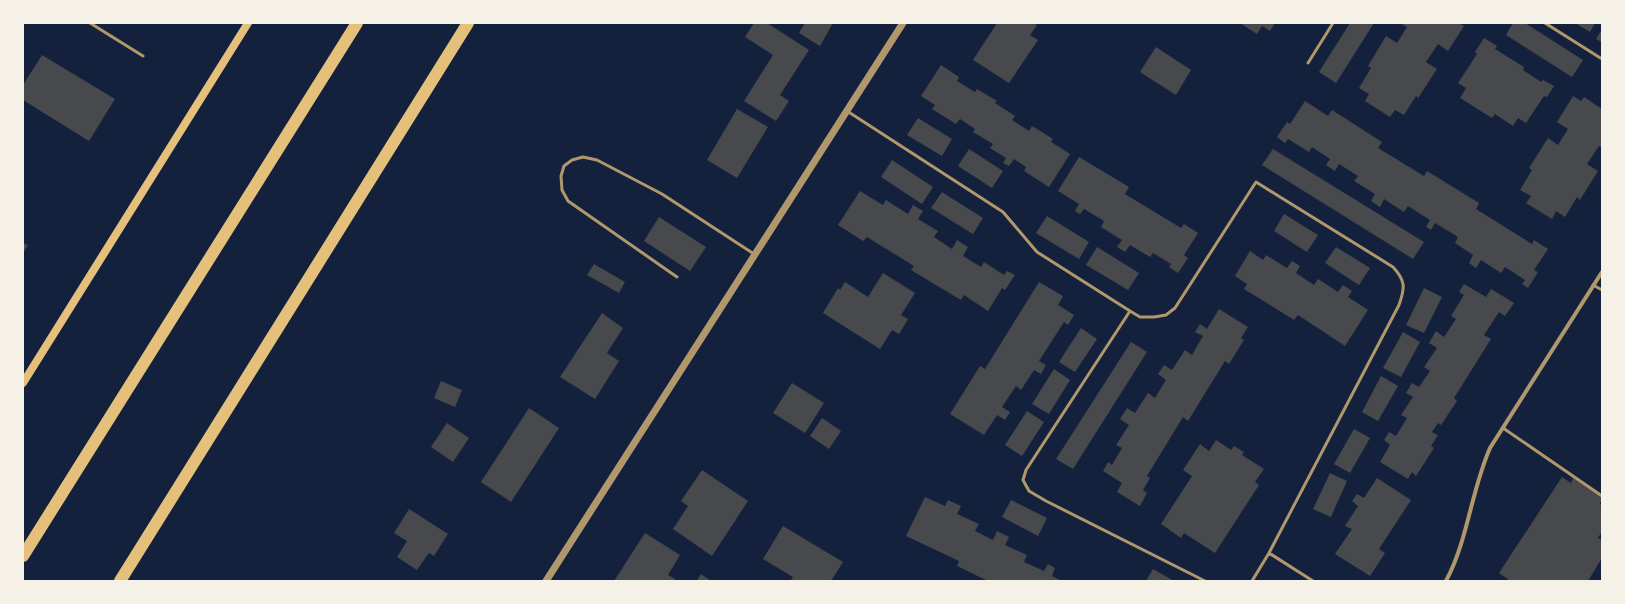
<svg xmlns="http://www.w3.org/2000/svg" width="1625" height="604" font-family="'Fira Sans Condensed',sans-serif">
	<rect width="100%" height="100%" fill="#14213d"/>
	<!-- building -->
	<path fill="#48494c" d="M754 23H767L809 50 780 95 789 101 776 121 744 101 773 55 745 37Z
		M805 23H833L820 46 799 33Z
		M997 23H1033L1037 25 1030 35 1038 40 1009 83 973 60Z
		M1240 23H1275L1270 31 1262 26 1257 34Z
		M1350 23H1374L1336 83 1319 72Z
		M1400 23H1458L1464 26 1448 51 1438 44 1426 62 1437 69 1418 98 1416 96 1404 115 1395 110 1390 117 1365 101 1369 94 1359 88 1371 68 1368 66 1386 36 1397 43 1407 27Z
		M1513 23H1525L1583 60 1572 77 1506 35Z
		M1575 23H1595L1590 32Z
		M1602 29V42L1596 39Z
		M1484 38 1497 46 1495 49 1524 67 1523 70 1541 82 1543 80 1554 86 1547 97 1544 96 1526 123 1518 118 1513 126 1495 114 1492 118 1460 98 1466 88 1458 83 1477 54 1475 52Z
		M1156 47 1191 70 1176 95 1140 72Z
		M42 55 115 99 89 141 23 100V85Z
		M941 65 959 77 957 81 975 92 977 89 997 101 995 103 1015 116 1012 120 1029 131 1032 126 1053 139 1051 142 1070 154 1049 187 1024 171 1026 167 1014 159 1009 166 1003 163 1006 158 990 148 993 144 973 132 975 129 960 119 956 124 932 109 935 105 921 96Z
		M1573 96 1581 101 1584 97 1602 109V148L1599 146 1587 164 1598 171 1580 200 1577 197 1565 217 1556 211 1552 219 1526 203 1531 196 1520 190 1532 170 1529 168 1548 138 1558 145 1568 129 1557 122Z
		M1305 101 1328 116 1332 110 1382 142 1378 148 1424 176 1427 171 1479 203 1476 209 1532 244 1534 240 1548 249 1534 270 1538 272 1528 288 1522 284 1525 280 1505 267 1501 273 1481 260 1476 268 1469 263 1473 255 1455 243 1458 237 1435 223 1431 230 1426 227 1430 220 1408 206 1404 212 1384 199 1380 207 1371 201 1375 194 1354 181 1358 176 1339 164 1335 171 1326 165 1330 159 1312 147 1309 152 1288 139 1285 143 1277 137 1287 122 1290 124Z
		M737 109 768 127 737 178 707 160Z
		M918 118 952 139 942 156 907 135Z
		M969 149 1003 171 992 188 958 166Z
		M1273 149 1424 242 1413 259 1262 165Z
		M1079 157 1129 187 1125 194 1181 228 1184 224 1198 233 1184 255 1188 258 1178 273 1169 267 1171 264 1153 253 1150 257 1130 245 1125 252 1117 247 1122 240 1101 227 1104 221 1084 209 1080 214 1075 211 1079 204 1058 191Z
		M892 160 933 187 922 204 881 177Z
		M860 191 883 205 886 200 908 214 913 205 923 211 918 219 938 231 934 237 952 249 957 240 968 247 963 256 981 267 984 262 1004 275 1007 271 1015 275 1005 290 1002 288 988 311 964 295 961 300 911 270 914 266 867 237 863 241 838 225Z
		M942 192 983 218 973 234 931 208Z
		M1284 214 1318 235 1307 252 1274 231Z
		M1047 216 1089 242 1079 259 1036 233Z
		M659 217 706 247 690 271 644 241Z
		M23 243 28 245 23 253Z
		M1097 247 1139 273 1128 290 1086 265Z
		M1336 247 1370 268 1359 285 1325 263Z
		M1250 251 1263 260 1266 255 1287 268 1292 261 1300 266 1296 273 1314 285 1318 279 1338 292 1343 285 1352 291 1348 297 1368 310 1345 346 1298 315 1294 320 1244 289 1247 284 1235 276Z
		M594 264 625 282 619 293 587 275Z
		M883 273 915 293 901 315 908 319 899 334 892 330 880 349 823 313 838 288 840 290 845 282 868 297Z
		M1039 282 1063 296 1058 305 1074 315 1068 325 1064 322 1039 361 1046 365 1041 374 1034 370 1021 390 1016 386 1002 407 1010 412 1005 420 997 415 984 435 950 414 980 366 985 369Z
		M1464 284 1486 297 1491 289 1514 303 1505 316 1499 312 1484 335 1491 339 1454 398 1457 401 1441 425 1438 423 1432 432 1438 435 1431 446 1434 448 1416 476 1412 472 1408 479 1380 462 1390 445 1384 440 1389 432 1396 436 1407 418 1401 415 1413 397 1406 393 1412 383 1419 387 1430 371 1424 367 1437 348 1429 343 1436 331 1444 337 1456 319 1451 316 1464 295 1459 292Z
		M1424 288 1442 297 1424 333 1406 325Z
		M1219 309 1248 327 1241 338 1244 340 1229 364 1225 361 1188 421 1183 417 1147 476 1150 478 1143 490 1147 493 1140 506 1117 492 1122 483 1103 471 1108 462 1112 465 1122 448 1116 445 1129 425 1120 419 1127 408 1135 413 1148 393 1155 398 1166 380 1158 374 1164 365 1172 370 1185 350 1192 355 1203 336 1195 332 1200 324 1207 329Z
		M602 313 623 328 607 353 619 361 595 399 560 377Z
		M1081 328 1097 339 1075 372 1059 362Z
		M1403 332 1420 342 1401 377 1383 368Z
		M1131 342 1147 352 1073 469 1056 459Z
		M1054 369 1070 380 1049 414 1032 404Z
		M1381 376 1398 386 1378 421 1362 412Z
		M441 381 462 390 455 407 434 398Z
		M792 383 824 403 805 433 773 413Z
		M529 408 559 428 511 502 481 482Z
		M1027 411 1044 422 1022 456 1005 445Z
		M822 418 841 431 829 449 810 436Z
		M447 423 469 438 453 462 431 447Z
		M1354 429 1370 438 1350 473 1334 464Z
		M1216 440 1231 450 1234 446 1244 452 1242 455 1264 469 1255 482 1259 485 1215 553 1184 533 1181 538 1161 524 1192 476 1183 470 1200 444 1209 451Z
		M702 470 748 501 712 556 673 529 688 506 681 501Z
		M1330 473 1347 481 1331 517 1313 509Z
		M1562 477 1571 483 1573 478 1602 497 1600 504 1602 505V531L1598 538 1602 540V558L1588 581H1508L1509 580 1499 573Z
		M1377 478 1411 500 1379 549 1385 553 1370 576 1335 554 1352 529 1345 526 1358 506 1352 501 1357 494 1364 498Z
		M925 497 945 506 948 500 961 506 957 514 979 524 975 531 993 540 997 531 1009 537 1005 545 1027 555 1024 562 1044 571 1048 564 1055 568 1052 576 1062 581H988L957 566 959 561 906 536Z
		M1011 500 1047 518 1038 536 1002 517Z
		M409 509 448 534 434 556 429 553 417 570 397 557 407 541 394 533Z
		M783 526 843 562 831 581H790L793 577 763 559Z
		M645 533 680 555 668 575 675 579 674 581H614Z
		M1153 569 1174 581H1146Z
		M701 574 711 581H697Z"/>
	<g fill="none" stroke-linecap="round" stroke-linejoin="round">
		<!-- service -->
		<path stroke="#b1986c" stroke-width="3" d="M90 23 143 56
			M1545 23 1602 59
			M1308 63 1333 23
			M847 111 1003 212 1037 252 1130 311 1140 317H1154L1166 315 1175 308 1256 182 1393 267C1406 281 1405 288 1399 305L1269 553 1252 581
			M677 277 568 201 562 190 561 176 564 166 572 160 583 157 597 160 662 194 754 254
			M1593 285 1602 290
			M1130 311 1026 470 1023 480 1029 491 1046 501 1205 581
			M1503 428 1602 496
			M1269 553 1313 581"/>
		<!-- minor -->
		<path stroke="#b1986c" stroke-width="4" d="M1446 581C1468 540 1471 491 1490 448L1602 272"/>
		<!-- tertiary -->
		<path stroke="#b1986c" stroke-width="7" d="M546 581 903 23"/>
		<!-- secondary -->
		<path stroke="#e5c07b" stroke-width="8" d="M23 383 248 23"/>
		<!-- motorway -->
		<path stroke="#e5c07b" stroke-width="12" d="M23 556 357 23
			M120 581 468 23"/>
	</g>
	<!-- border -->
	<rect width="1625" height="604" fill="none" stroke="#f6f1e7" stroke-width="48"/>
</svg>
